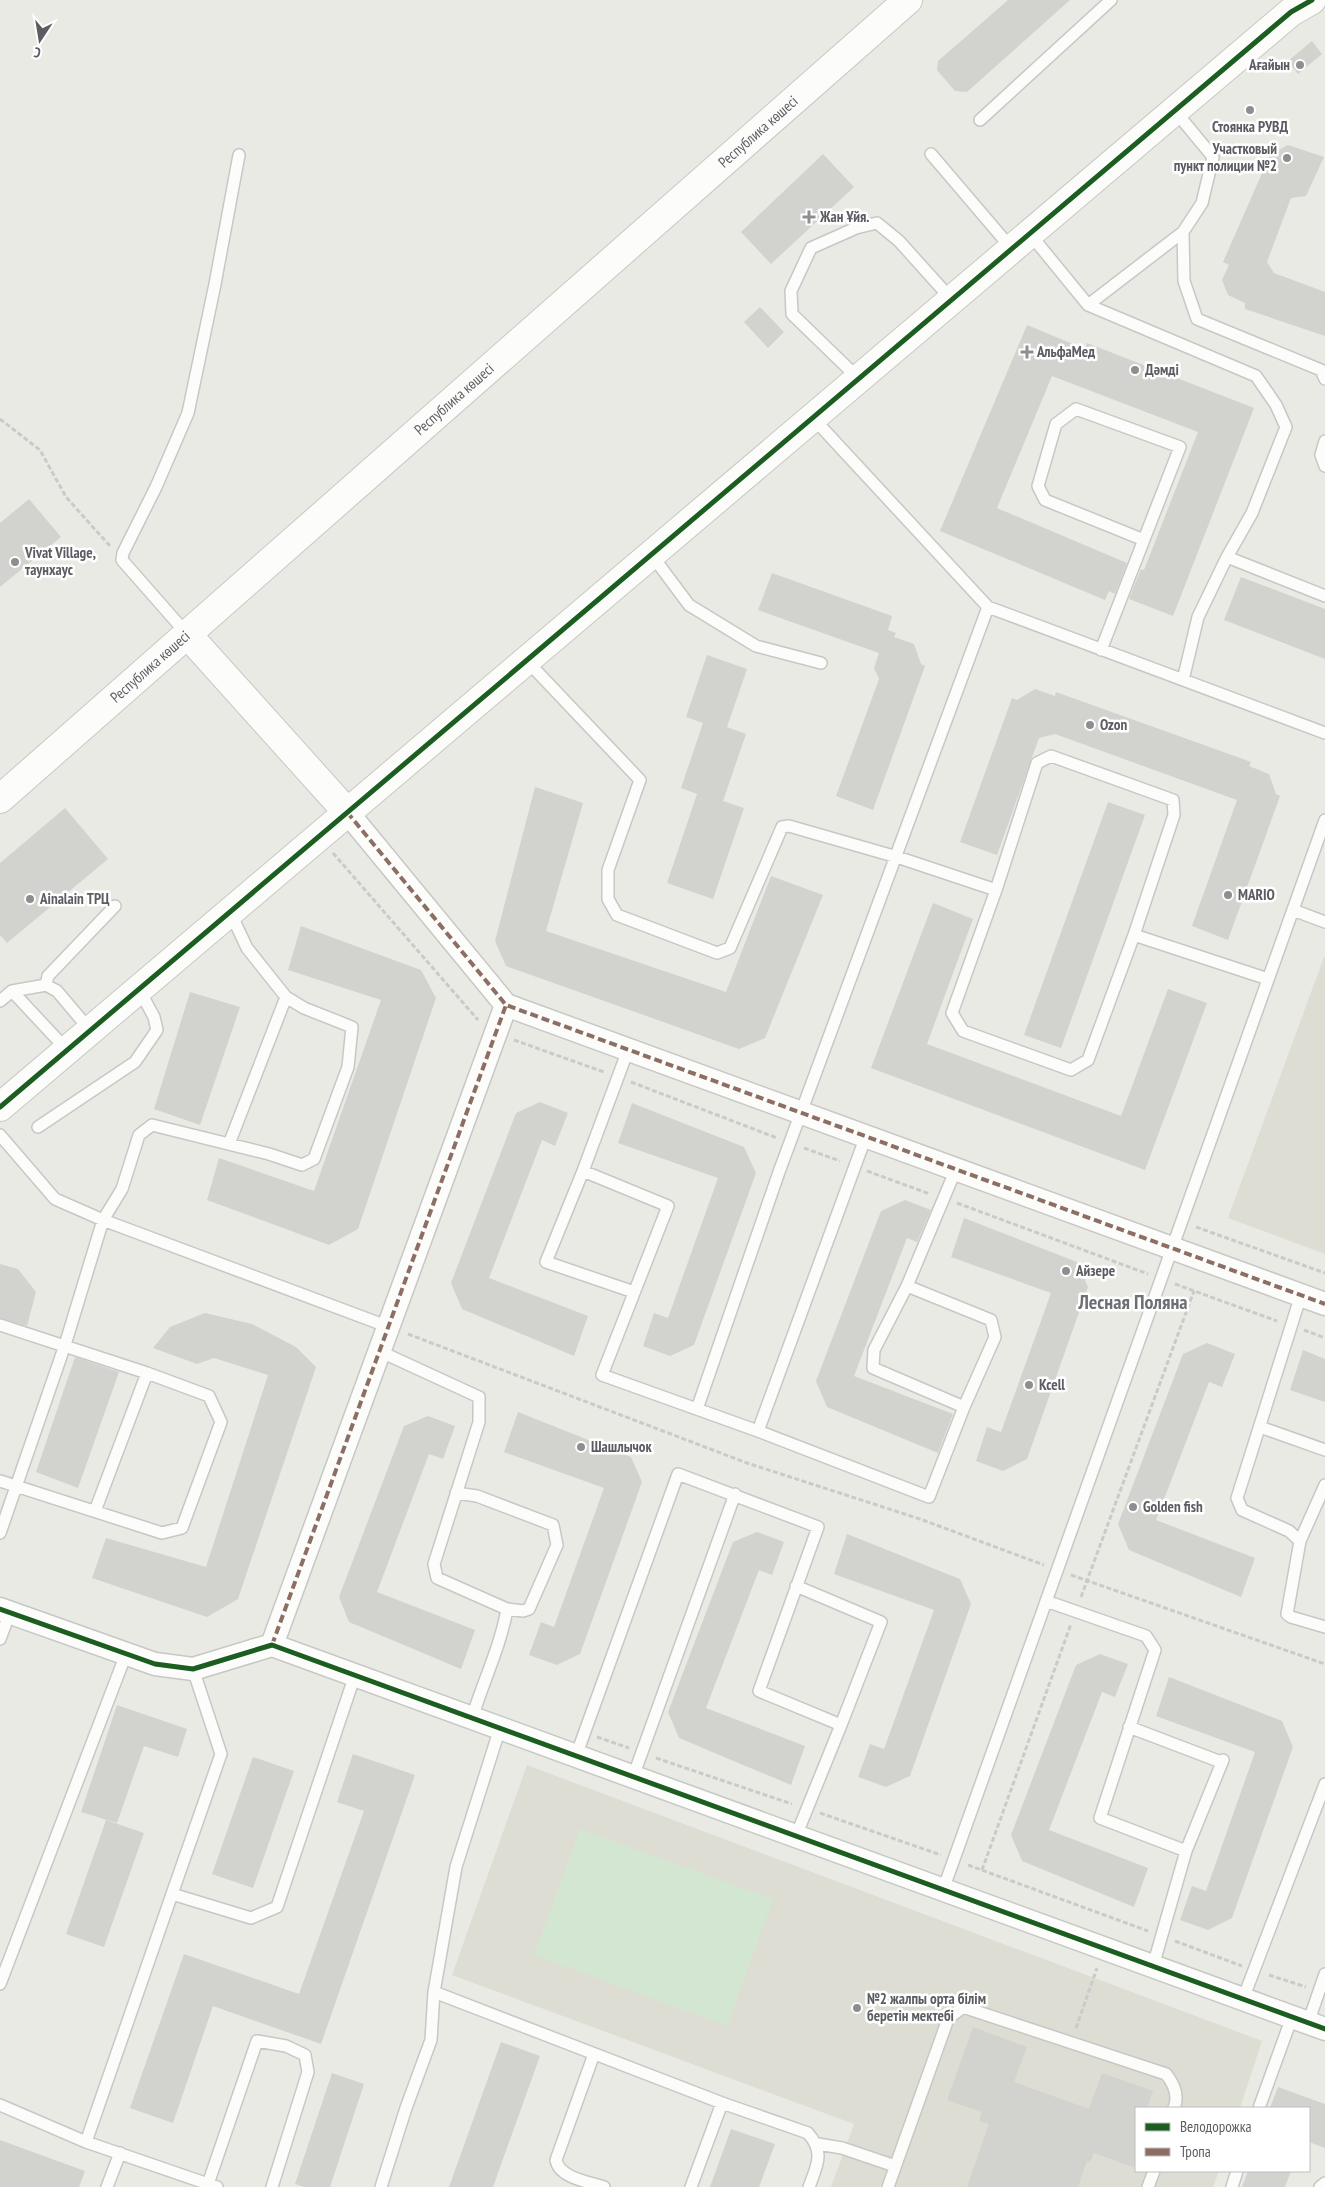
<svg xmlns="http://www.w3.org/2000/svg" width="1325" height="2187" font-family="'PT Sans Narrow',sans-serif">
	<rect width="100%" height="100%" fill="#eaeae5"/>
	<!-- education -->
	<path fill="#deddd4" d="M1324 957H1325V1254L1228 1218Z
		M527 1765 1262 2041 1240 2108H1136V2171H1219L1213 2187H831L854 2124 452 1975Z"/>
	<!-- green -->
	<path fill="#d3e6d2" d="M580 1829 773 1899 727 2026 534 1955Z"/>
	<!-- building -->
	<path fill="#d2d2ce" d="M1008 0H1070L967 92 955 91 937 70 938 61Z
		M1312 41 1322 54 1298 74 1288 61Z
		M1288 145 1324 157 1306 196 1291 198 1267 262 1274 273 1325 292V336L1245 309V303L1228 295 1222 280 1229 265 1223 262 1270 155Z
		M823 154 854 187 771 264 741 232Z
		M760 307 784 332 768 348 744 322Z
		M1027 325 1085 349 1087 343 1254 408 1173 616 1129 599 1141 569 1144 570 1198 432 1052 376 997 508 1127 563 1115 594 1109 591 1105 600 940 531Z
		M29 499 61 537 0 587V523Z
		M772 573 892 616 888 630 896 633 894 637 914 644 921 664 925 666 873 810 836 796 879 679 874 668 879 653 758 610Z
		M1241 577 1325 609V659L1224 620Z
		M707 655 747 669 727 727 746 734 723 801 744 808 713 899 667 883 697 794 681 788 703 723 686 717Z
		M1035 689 1055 696 1056 692 1243 759 1251 762 1249 766 1269 774 1276 794 1280 796 1228 940 1192 926 1237 800 1055 734 1039 738 997 855 960 842 1012 698 1017 700Z
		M535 787 583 803 546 931 726 992 771 876 823 895 765 1038 739 1049 506 966 495 941Z
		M1108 802 1145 815 1061 1048 1024 1035Z
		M65 808 108 859 7 943 0 935V863Z
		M933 903 973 919 927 1044 1121 1116 1168 989 1207 1003 1145 1170 871 1068Z
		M301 926 421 970 436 998 358 1229 329 1245 207 1200 219 1158 314 1191 381 1000 288 970Z
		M190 992 240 1007 200 1125 154 1109Z
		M540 1102 568 1113 555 1146 542 1140 489 1278 588 1316 574 1356 462 1309 451 1283 516 1113Z
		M632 1103 744 1147 756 1173 694 1345 670 1356 643 1346 654 1313 668 1318 718 1178 618 1143Z
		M905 1200 931 1210 917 1242 907 1238 854 1376 953 1414 938 1453 827 1407 816 1381 881 1211Z
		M964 1218 1077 1262 1088 1287 1027 1459 1003 1471 976 1461 987 1427 1001 1432 1051 1293 951 1257Z
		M0 1264 18 1269 36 1292 27 1326 0 1318Z
		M205 1313 252 1324 296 1347 316 1367 238 1599 207 1617 92 1578 106 1538 206 1567 268 1375 214 1358 197 1364 153 1348 170 1327Z
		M1207 1343 1235 1354 1222 1387 1209 1382 1156 1520 1255 1558 1241 1597 1129 1550 1118 1524 1183 1354Z
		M1303 1350 1325 1359V1402L1290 1390Z
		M75 1357 119 1372 78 1488 36 1472Z
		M518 1412 631 1457 642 1482 580 1654 557 1665 529 1655 541 1622 554 1627 604 1488 504 1452Z
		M428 1416 455 1426 443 1459 429 1454 377 1592 475 1630 461 1669 349 1622 339 1597 404 1426Z
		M757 1532 784 1542 772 1575 759 1570 706 1708 805 1746 791 1785 679 1738 668 1712 733 1542Z
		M847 1534 960 1579 971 1604 910 1776 886 1787 858 1777 870 1744 884 1749 934 1610 834 1574Z
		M1100 1654 1128 1664 1115 1697 1102 1692 1049 1830 1148 1868 1134 1907 1022 1861 1011 1835 1076 1665Z
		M1169 1677 1282 1721 1293 1747 1232 1918 1208 1930 1180 1920 1192 1886 1206 1891 1255 1752 1156 1716Z
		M117 1705 187 1729 178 1757 144 1746 117 1823 81 1812Z
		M353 1754 415 1775 321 2044 213 2006 173 2123 130 2108 184 1954 299 1994 364 1811 337 1802Z
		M253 1757 294 1771 253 1888 212 1874Z
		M106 1820 144 1833 104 1947 66 1934Z
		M973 2027 1027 2047 1014 2082 1089 2109 1102 2073 1153 2091 1147 2108H1136V2157L1133 2167 1094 2153 1090 2162 1087 2161 1078 2187H967L989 2124 979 2121 982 2112 947 2100Z
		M501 2042 540 2056 493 2187H449Z
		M332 2073 364 2084 330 2187H305L295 2184Z
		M1278 2087 1325 2104V2148L1309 2142V2108H1270Z
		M731 2129 775 2144 759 2187H710Z
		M0 2140 85 2171 79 2187H0Z
		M1248 2171H1291L1285 2187H1242Z"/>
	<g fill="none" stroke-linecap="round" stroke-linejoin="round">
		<!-- service casing -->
		<g stroke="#c7c7c5" stroke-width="14">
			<path id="service" d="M980 120 1111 0
				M931 154 1012 249
				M1183 232 1184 281 1197 319 1321 370 1325 379
				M1030 234 1088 305 1183 232 1202 203 1213 157 1175 111
				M1088 305 1256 376 1276 405 1286 427 1252 513 1227 557 1198 617 1183 680
				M859 379 792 314 791 291 811 248 856 228 877 223 899 241 952 300
				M1325 441 1321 455 1325 466
				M651 554 689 605 756 646 821 663
				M1227 557 1325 596
				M988 607 1325 733
				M187 634 122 560 123 553 156 487 188 413 215 284 239 155
				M1101 650 1180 447 1076 409 1056 424 1038 486 1045 500 1144 540
				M526 660 640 780 608 870V899L617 915 717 953 730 948 782 827 789 826 897 857 996 890
				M1051 756 1173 800 1174 815 1134 935 1088 1060 1071 1070 963 1031 952 1013 996 890 1037 763Z
				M1293 910 1325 922
				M1134 935 1268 979
				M46 985 48 976 115 906
				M12 991 67 1050
				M0 1001 12 991 46 985 57 991 90 1030
				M38 1127 135 1062 157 1030 154 1017 139 989
				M0 1135 55 1199 103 1220 122 1189 139 1135 152 1125 269 1154 302 1165 314 1159 348 1067 352 1027 304 1008 286 997 247 948 230 912
				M229 1144 286 997
				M583 1171 628 1050
				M907 1286 991 1320 995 1337 964 1407
				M634 1292 546 1262 583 1171 668 1206 602 1375 758 1431 929 1497 964 1407 873 1368 874 1350 907 1286 956 1169
				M1301 1295 1237 1498 1242 1510 1289 1531 1300 1541 1287 1614 1291 1617 1325 1627
				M0 1325 147 1373 209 1396 221 1422 182 1528 162 1533 0 1481
				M379 1351 479 1397V1422L434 1564 437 1578 507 1609C501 1645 483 1682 472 1718
				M697 1409 779 1172 988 607 813 418
				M1260 1427 1325 1450
				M758 1431 866 1136
				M456 1493 477 1496 553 1525 557 1545 529 1609 523 1611 507 1609
				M95 1511 147 1373
				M0 1533 65 1345 103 1220 389 1327
				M1300 1541 1325 1485
				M796 1586 881 1622 841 1725
				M1046 1601 1146 1636 1155 1650 1100 1818 1186 1851 1153 1966
				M0 1639 10 1612
				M193 1669 221 1754 172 1894 251 1918 277 1907 355 1675
				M1129 1727 1221 1762 1223 1760 1186 1851
				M500 1728 456 1867 434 1992 722 2103 808 2133C825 2153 817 2165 809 2187
				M576 1756 678 1474 818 1527 759 1691 841 1725 796 1836
				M633 1777 735 1494
				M943 1890 1325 820
				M0 1984 126 1654
				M1243 1999 1325 1784
				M1308 2023 1325 1974
				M594 2054 556 2160C559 2178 589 2182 604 2187
				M0 2105 86 2142 172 1894
				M1259 2108 1292 2017
				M86 2142 217 2187
				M818 2144 842 2148 895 2166
				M208 2184 257 2041 286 2046 305 2055 308 2072 272 2187
				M107 2187 120 2153
				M381 2187 406 2108 431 2040 434 1992
				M691 2187 722 2103
				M888 2187 948 2019 963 2007 1166 2074C1174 2084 1179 2096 1174 2108
				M1148 2187 1154 2171
				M1232 2187 1237 2171
				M1320 2187 1325 2183"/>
		</g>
		<!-- minor casing -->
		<g stroke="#c7c7c5" stroke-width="25">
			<path id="minor" d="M347 812 506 1005 1325 1304
				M0 1609 155 1664 193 1669 272 1645 1325 2029
				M272 1645 506 1005"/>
		</g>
		<!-- tertiary casing -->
		<g stroke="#c7c7c5" stroke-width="30">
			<path id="tertiary" d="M187 634 347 812
				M0 1107 1291 12 1312 0"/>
		</g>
		<!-- secondary casing -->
		<g stroke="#c7c7c6" stroke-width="30">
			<g id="secondary">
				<path id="s1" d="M0 799 908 0"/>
			</g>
		</g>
		<!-- path -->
		<path stroke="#c8cbca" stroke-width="3" stroke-dasharray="5 2.5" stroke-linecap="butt" d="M0 419 40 450 66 497 110 546
			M333 853 478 1020
			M514 1040 604 1072
			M631 1082 777 1138
			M804 1148 840 1161
			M867 1171 930 1194
			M957 1203 1148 1274
			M1196 1227 1325 1273
			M1175 1284 1277 1321
			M1304 1330 1325 1338
			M408 1334 747 1463 920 1519 1044 1565
			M1071 1575 1325 1664
			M1081 1597 1194 1291
			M597 1737 629 1748
			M656 1758 792 1804
			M820 1813 941 1855
			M968 1865 1148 1931
			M982 1870 1071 1624
			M1175 1941 1242 1966
			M1269 1975 1306 1987
			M1076 2028 1097 1968"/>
		<!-- service -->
		<use href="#service" stroke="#fcfcfb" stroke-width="11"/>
		<!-- minor -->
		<use href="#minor" stroke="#fcfcfb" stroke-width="22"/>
		<!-- tertiary -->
		<use href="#tertiary" stroke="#fcfcfb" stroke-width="28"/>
		<!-- secondary -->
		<use href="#secondary" stroke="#fcfcfb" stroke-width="28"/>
		<!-- quiet -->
		<path stroke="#8d6e63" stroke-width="4" stroke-dasharray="8 4" stroke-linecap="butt" d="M347 812 506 1005 1325 1304
			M272 1645 506 1005"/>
		<!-- cycleway casing -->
		<g stroke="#fff" stroke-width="8">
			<path id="cycleway" d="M0 1107 1291 12 1312 0
				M0 1609 155 1664 193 1669 272 1645 1325 2029"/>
		</g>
		<!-- cycleway -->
		<use href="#cycleway" stroke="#1b5e20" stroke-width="5"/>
	</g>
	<!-- markers -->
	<g fill="#8d8e90" stroke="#fff" stroke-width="2">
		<circle cx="1300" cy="65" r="5"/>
		<circle cx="1250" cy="110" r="5"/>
		<circle cx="1287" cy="158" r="5"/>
		<path d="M806.5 209.5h5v5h5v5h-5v5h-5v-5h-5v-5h5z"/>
		<path d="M1024.5 344.5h5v5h5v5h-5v5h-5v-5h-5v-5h5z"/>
		<circle cx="1135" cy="370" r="5"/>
		<circle cx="15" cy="562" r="5"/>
		<circle cx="1090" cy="725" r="5"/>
		<circle cx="1228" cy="895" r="5"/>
		<circle cx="30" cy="899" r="5"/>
		<circle cx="1066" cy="1271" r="5"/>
		<circle cx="1029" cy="1385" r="5"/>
		<circle cx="581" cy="1447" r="5"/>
		<circle cx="1133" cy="1507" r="5"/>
		<circle cx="857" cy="2008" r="5"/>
	</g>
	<g text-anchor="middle" stroke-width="5" stroke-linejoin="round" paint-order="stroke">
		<!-- poi labels -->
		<g font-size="15" font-weight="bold" fill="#5b5d62" stroke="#fff" text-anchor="start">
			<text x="1290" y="70" text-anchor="end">Ағайын</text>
			<text x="1250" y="132" text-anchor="middle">Стоянка РУВД</text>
			<text x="1277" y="154" text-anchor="end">Участковый<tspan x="1277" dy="17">пункт полиции №2</tspan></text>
			<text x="820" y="222">Жан Ұйя.</text>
			<text x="1037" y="357">АльфаМед</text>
			<text x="1145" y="375">Дәмді</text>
			<text x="25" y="558">Vivat Village,<tspan x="25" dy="17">таунхаус</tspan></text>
			<text x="1100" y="730">Ozon</text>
			<text x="1238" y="900">MARIO</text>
			<text x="40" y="904">Ainalain ТРЦ</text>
			<text x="1076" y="1276">Айзере</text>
			<text x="1039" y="1390">Kcell</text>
			<text x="591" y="1452">Шашлычок</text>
			<text x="1143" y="1512">Golden fish</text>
			<text x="867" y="2004">№2 жалпы орта білім<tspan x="867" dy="17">беретін мектебі</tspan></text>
		</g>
		<!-- street labels -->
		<g font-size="15" fill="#5b5d62" stroke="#fff">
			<text dy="5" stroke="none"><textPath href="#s1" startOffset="1010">Республика көшесі</textPath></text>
			<text dy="5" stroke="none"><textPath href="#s1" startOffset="605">Республика көшесі</textPath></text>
			<text dy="5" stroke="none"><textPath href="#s1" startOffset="200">Республика көшесі</textPath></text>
		</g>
		<!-- district labels -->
		<g font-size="20" font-weight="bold" fill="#6c6f74" stroke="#fff">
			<text x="1133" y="1309">Лесная Поляна</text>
		</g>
	</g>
	<!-- legend -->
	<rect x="1135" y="2107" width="175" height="65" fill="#ffffff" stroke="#bdbec0"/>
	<rect x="1145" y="2123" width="25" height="8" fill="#1b5e20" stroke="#bdbec0"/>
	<text x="1180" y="2132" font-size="15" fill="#5b5d62">Велодорожка</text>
	<rect x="1145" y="2148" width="25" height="8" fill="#8d6e63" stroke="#bdbec0"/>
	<text x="1180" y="2157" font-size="15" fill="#5b5d62">Тропа</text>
	<!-- north arrow -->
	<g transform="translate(40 40) rotate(192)" stroke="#ffffff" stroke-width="4" paint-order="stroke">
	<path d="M0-4L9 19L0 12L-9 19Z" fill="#5b5d62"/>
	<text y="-8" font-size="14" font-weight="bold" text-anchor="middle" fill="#5b5d62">С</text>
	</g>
</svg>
